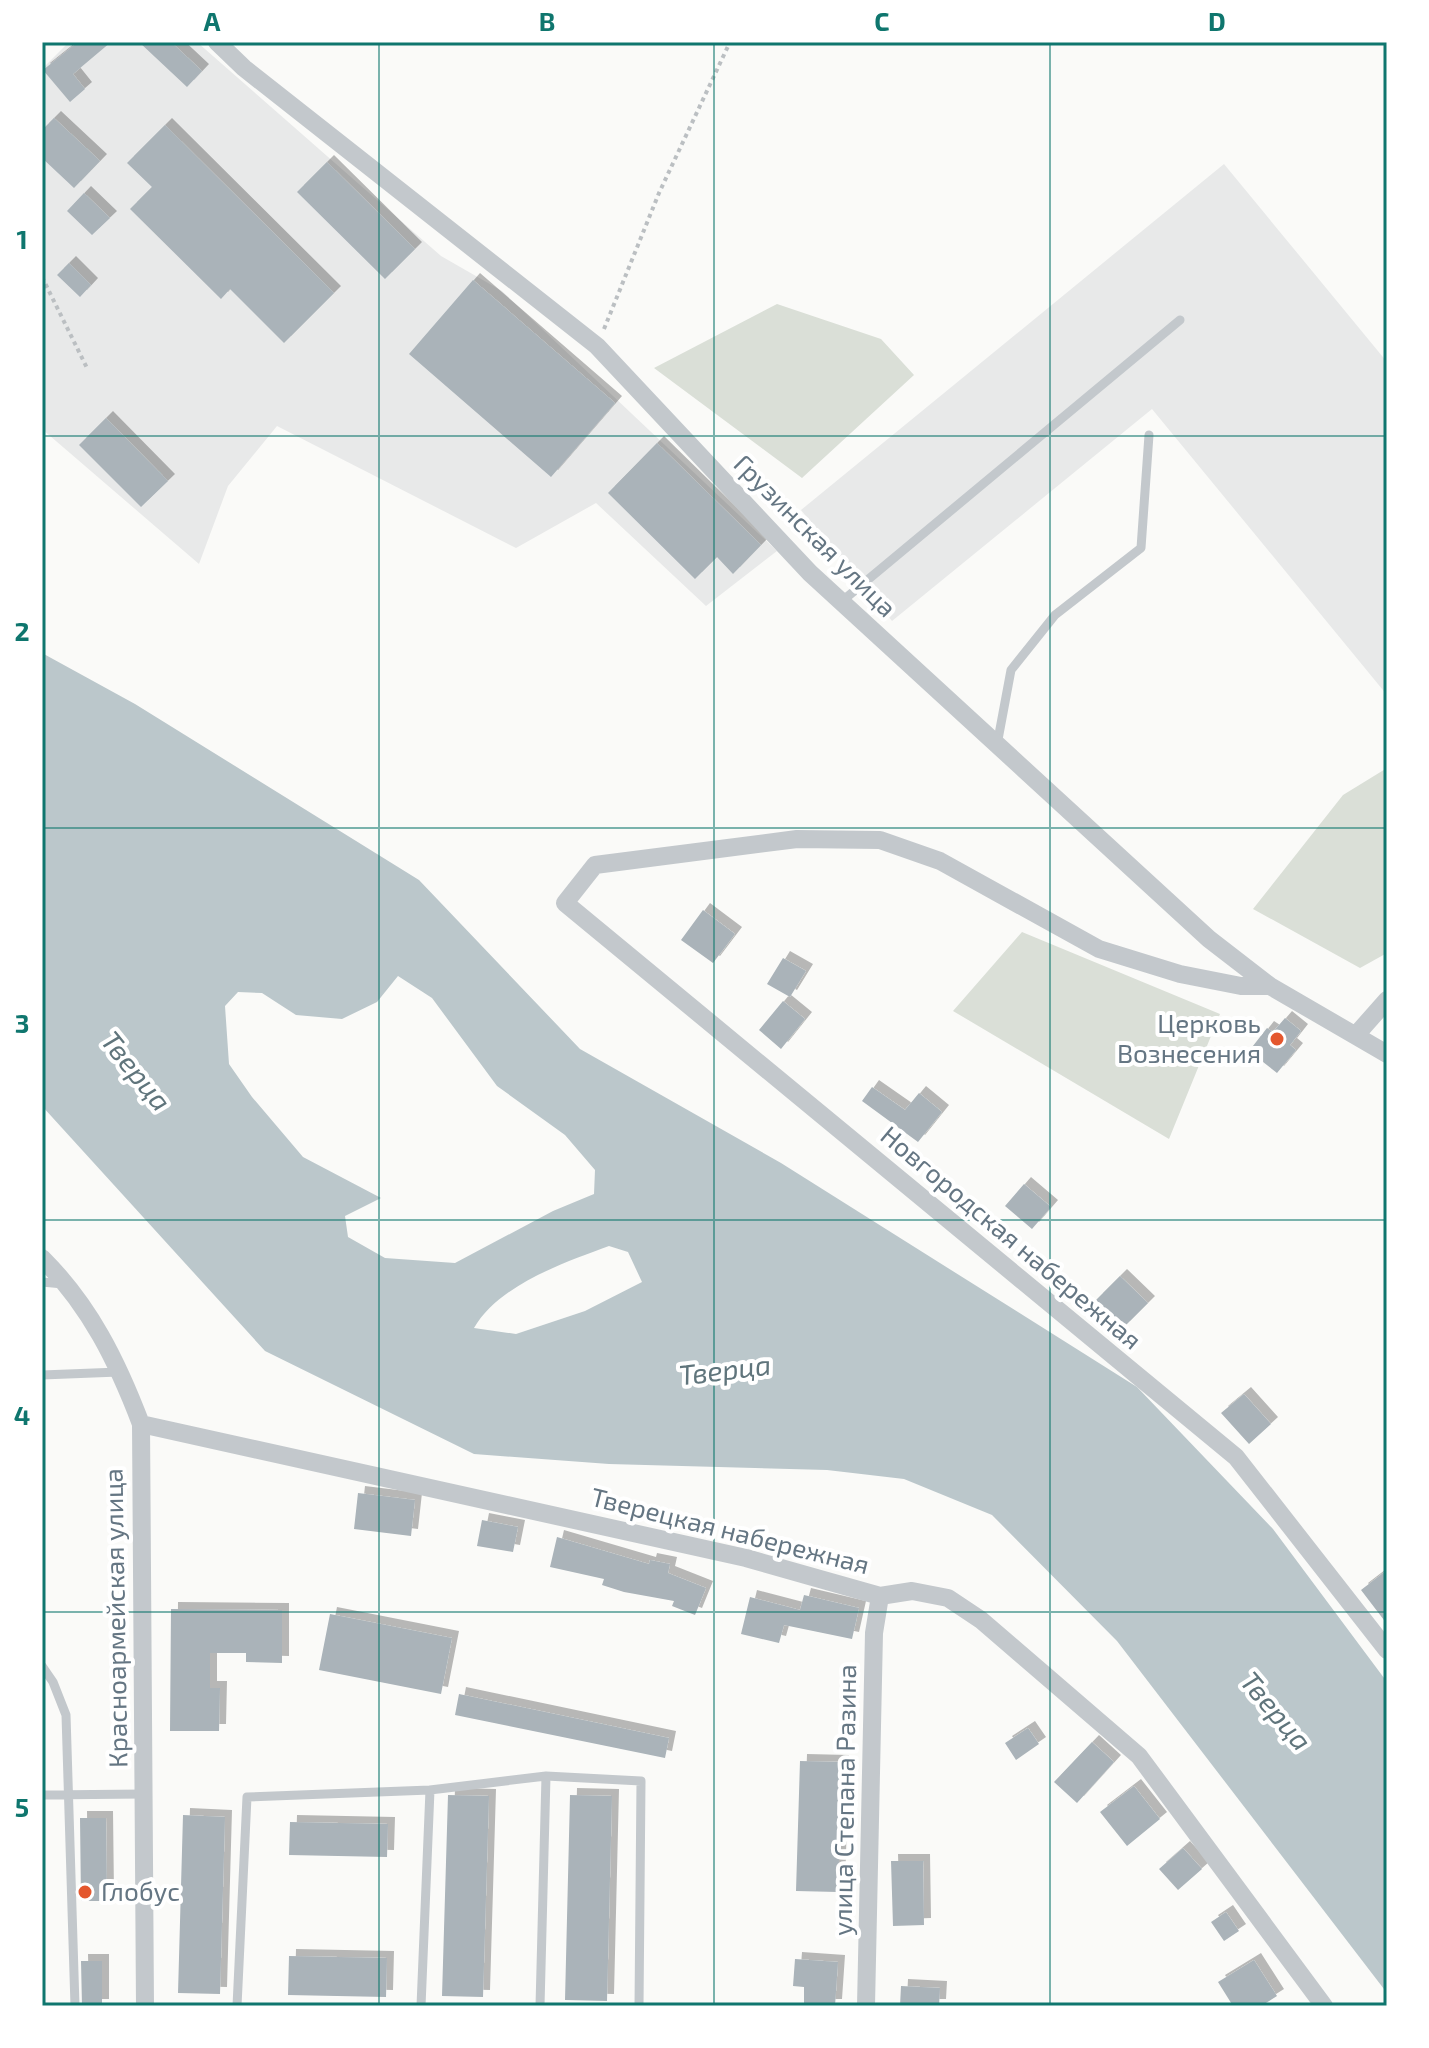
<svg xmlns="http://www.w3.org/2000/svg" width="1429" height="2048" font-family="'Exo 2',sans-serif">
	<defs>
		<filter id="shadow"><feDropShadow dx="7" dy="-7" stdDeviation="0" flood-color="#0004"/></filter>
	</defs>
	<rect width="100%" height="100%" fill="#fafaf8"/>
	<!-- built -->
	<path fill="#e8e9e9" d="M69 42H197L441 256 502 291 777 551 706 606 596 503 516 548 277 426 228 486 199 564 42 429V69Z
		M1224 164 1387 362V695L1152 409 892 621 801 510Z"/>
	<!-- green -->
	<path fill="#dadfd7" d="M777 304 881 339 914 375 802 478 654 368Z
		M1387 768V953L1360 968 1253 909 1343 795Z
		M1022 932 1220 1014 1169 1139 953 1011Z"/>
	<!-- water -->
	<path fill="#bbc7cb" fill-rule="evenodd" d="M42 653 135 704 419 880 580 1049 781 1163 1137 1387 1273 1529 1387 1682V1993L1117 1641 992 1515 904 1479 827 1470 609 1464 474 1454 265 1351 42 1106ZM398 976 432 998 497 1086 565 1135 595 1170 594 1194 553 1211 455 1263 385 1258 348 1237 345 1216 381 1198 303 1157 252 1097 229 1064 225 1006 238 992 262 993 296 1015 342 1019 377 1002ZM609 1246 628 1252 642 1282 585 1311 516 1334 474 1328C499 1285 563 1263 609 1246Z"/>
	<!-- building -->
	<path fill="#aab3b9" filter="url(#shadow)" d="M78 42H111L73 74 85 89 70 102 43 70Z
		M139 42H171L202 71 187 87Z
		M54 118 100 161 74 188 42 158V130Z
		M165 125 334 293 284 343 230 289 221 299 130 209 152 187 127 163Z
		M327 162 415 249 385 279 297 192Z
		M84 193 110 218 92 235 67 211Z
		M69 263 91 285 80 297 57 275Z
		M473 280 615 403 551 477 409 354Z
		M106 418 168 481 141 507 79 445Z
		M657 443 761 545 733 574 717 557 695 579 608 493Z
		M703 910 735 934 713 963 681 940Z
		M783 958 806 971 790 997 767 984Z
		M783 1001 805 1019 781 1049 759 1030Z
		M1285 1018 1301 1031 1290 1045 1296 1050 1277 1073 1249 1051 1267 1028 1273 1032Z
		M872 1087 905 1110 919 1093 942 1112 918 1142 862 1101Z
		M1024 1184 1051 1207 1032 1229 1005 1206Z
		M1120 1276 1148 1303 1123 1328 1096 1300Z
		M1244 1394 1271 1424 1249 1444 1221 1413Z
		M358 1493 415 1500 411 1536 354 1529Z
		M482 1520 518 1527 513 1552 477 1546Z
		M557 1537 649 1564 650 1560 670 1564 668 1573 706 1588 695 1615 672 1606 674 1601 624 1592 602 1585 604 1579 550 1567Z
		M1387 1570V1624L1361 1590Z
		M804 1595 859 1608 852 1639 784 1625 779 1643 741 1634 750 1597 800 1610Z
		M171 1609 282 1610V1663L246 1662V1653H210V1688H220L219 1731H170Z
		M330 1614 452 1638 441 1694 319 1670Z
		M459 1694 669 1738 665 1758 455 1715Z
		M1028 1728 1039 1744 1016 1760 1005 1743Z
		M1092 1742 1114 1762 1077 1803 1054 1782Z
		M800 1761 842 1762 838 1892 796 1891Z
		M1134 1786 1160 1819 1127 1846 1100 1812Z
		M448 1795 489 1796 483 1997 442 1996Z
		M570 1795 612 1796 607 2001 565 2000Z
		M183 1815 225 1817 220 1994 178 1993Z
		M80 1818H106L107 1901H81Z
		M290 1822 388 1824 387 1857 289 1855Z
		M1183 1848 1202 1869 1178 1890 1159 1869Z
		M891 1861H923L924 1925 893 1926Z
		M1226 1912 1239 1931 1224 1941 1211 1922Z
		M289 1956 387 1958 386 1997 288 1995Z
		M795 1959 838 1962 835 2006H804V1987L793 1986Z
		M1254 1960 1277 1996 1261 2006H1233L1218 1982Z
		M81 1961H102V2006H82Z
		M901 1986 940 1988 939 2006H900Z"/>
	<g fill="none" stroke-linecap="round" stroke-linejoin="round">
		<!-- path -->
		<path stroke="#bbbfc2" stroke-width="4" stroke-dasharray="4 4" stroke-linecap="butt" d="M42 277 87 368
			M604 329 659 193 730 42"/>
		<!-- service -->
		<path stroke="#c3c8cc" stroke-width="9" d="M841 602 1180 320
			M997 745 1011 670 1055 615 1141 548 1149 435
			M42 1282 63 1284
			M42 1375 119 1372
			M42 1666 53 1682 66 1715 75 2006
			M430 1790 546 1776 641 1781 639 2006
			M42 1795 144 1794
			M237 2006 247 1797 430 1790 421 2006
			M540 2006 546 1776"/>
		<!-- minor -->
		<path stroke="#c3c8cc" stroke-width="18" d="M217 42 244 68 597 346 810 573 1209 939 1270 986 1387 1054
			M1270 986H1241L1180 974 1099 949 940 861 880 840 797 839 595 865 565 903 1236 1457 1387 1650
			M1356 1035 1387 1000
			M42 1258C90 1306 117 1361 141 1424L145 2006
			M141 1424 746 1558 880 1596 912 1591 948 1598 981 1620 1139 1756 1324 2006
			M866 2006 874 1633 880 1596"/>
	</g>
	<!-- grid -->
	<path fill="none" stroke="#0f766e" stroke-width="2" stroke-opacity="0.55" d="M379 42V2006M714 42V2006M1050 42V2006M42 436H1387M42 828H1387M42 1220H1387M42 1612H1387"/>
	<!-- markers -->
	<g fill="#e4572e" stroke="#fff" stroke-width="3">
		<circle cx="1277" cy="1039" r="8"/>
		<circle cx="85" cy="1892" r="8"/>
	</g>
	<g text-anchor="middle" stroke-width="8" stroke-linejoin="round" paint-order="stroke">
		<!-- street labels -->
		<g font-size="26" fill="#657683" stroke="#fff">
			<text transform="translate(815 536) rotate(45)" y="9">Грузинская улица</text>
			<text transform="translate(1011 1238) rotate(40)" y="9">Новгородская набережная</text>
			<text transform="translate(730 1531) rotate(14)" y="9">Тверецкая набережная</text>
			<text transform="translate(116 1618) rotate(-91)" y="9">Красноармейская улица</text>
			<text transform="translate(845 1800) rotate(-89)" y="9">улица Степана Разина</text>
		</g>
		<!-- poi labels -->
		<g font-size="26" fill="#657683" stroke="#fff" text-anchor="end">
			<text x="1261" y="1033">Церковь<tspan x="1261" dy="30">Вознесения</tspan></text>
			<text x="101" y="1901" text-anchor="start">Глобус</text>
		</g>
		<!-- water labels -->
		<g font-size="28" font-style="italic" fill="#60757c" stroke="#fff">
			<text transform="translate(136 1071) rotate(51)" y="10">Тверца</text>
			<text transform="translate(725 1370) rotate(-7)" y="10">Тверца</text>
			<text transform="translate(1276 1711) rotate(50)" y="10">Тверца</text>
		</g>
	</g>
	<!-- border -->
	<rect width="1429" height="2048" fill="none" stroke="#ffffff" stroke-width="88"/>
	<rect x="44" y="44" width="1341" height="1960" fill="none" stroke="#0f766e" stroke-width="3"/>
	<g font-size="26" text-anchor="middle" font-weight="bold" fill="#0f766e">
		<text x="212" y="31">A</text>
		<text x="547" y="31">B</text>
		<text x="882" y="31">C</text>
		<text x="1217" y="31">D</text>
		<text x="22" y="249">1</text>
		<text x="22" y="641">2</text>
		<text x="22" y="1033">3</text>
		<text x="22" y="1425">4</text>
		<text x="22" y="1817">5</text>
	</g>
</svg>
